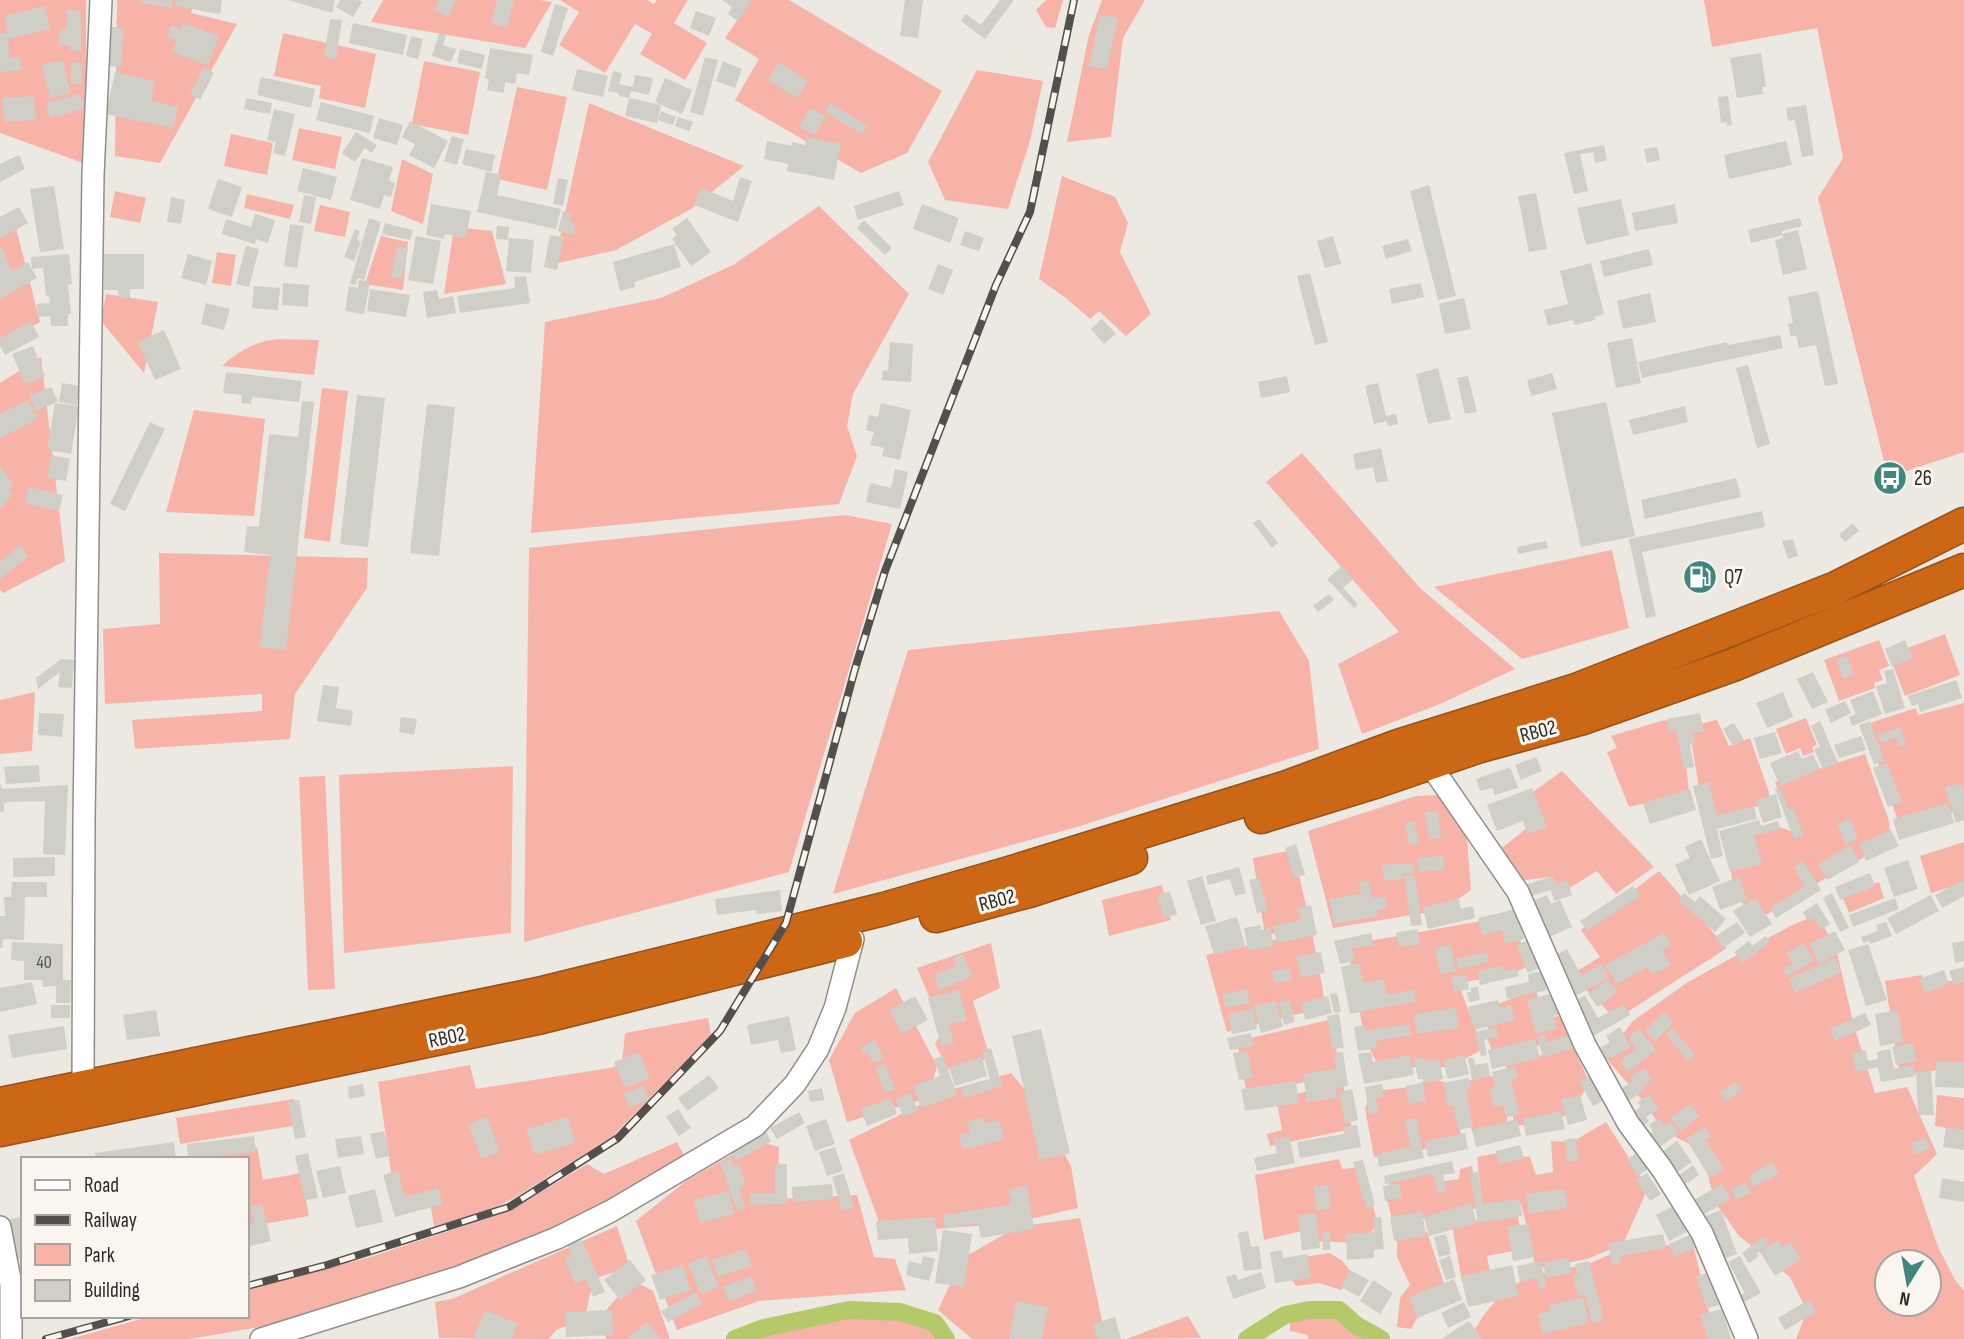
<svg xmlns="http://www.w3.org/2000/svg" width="1964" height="1339" font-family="'Sofia Sans Condensed',sans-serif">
	<rect width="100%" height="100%" fill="#ece8e2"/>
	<!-- green -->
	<path fill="#f7b3a7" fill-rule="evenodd" d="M0 0H86V164L0 133Z
		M117 0H194L191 13 237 24 160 163 115 156Z
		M383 0H540L552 2 525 48 371 22Z
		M560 0H647L654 4 657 0H688L674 23 707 43 685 80 640 54 652 34 635 24 605 73 559 45 579 12Z
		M751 0H789L942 91 907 153 861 173 735 100 759 59 725 38Z
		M1046 0H1063L1055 28 1046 27 1036 10Z
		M1102 0H1145L1123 38 1111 137 1067 142 1089 35Z
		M1704 0H1964V452L1888 477 1818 198 1843 158 1817 28 1712 47Z
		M283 33 376 54 365 108 319 98 321 86 274 76Z
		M424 61 480 72 468 135 412 124Z
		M977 70 1043 81 1030 141 1008 209 945 200 928 162Z
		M517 87 567 97 547 190 497 179Z
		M589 103 744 166 691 209 616 250 554 264Z
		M299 128 342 137 335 169 292 160Z
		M231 134 273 143 267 175 224 166Z
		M402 159 433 174 423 224 391 211Z
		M1062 176 1115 197 1128 223 1120 252 1151 314 1126 336 1099 311 1090 319 1066 298 1039 279Z
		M115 191 146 198 140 223 110 217Z
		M247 194 294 205 290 219 244 208Z
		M320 205 350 212 345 237 314 231Z
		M819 206 909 294 853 394 847 426 857 456 839 504 531 533 545 322 661 298 733 265Z
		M12 212 40 322 0 344V219Z
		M454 227 492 231 506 284 444 294Z
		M381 236 408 242 403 290 365 284Z
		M217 252 236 255 231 286 212 283Z
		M106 294 158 302 144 373 101 321Z
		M277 339 319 340 314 375 222 366C238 351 255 342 277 339Z
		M41 357 65 561 3 593 0 590V383Z
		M322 388 348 391 330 542 304 538Z
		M194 410 265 419 254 516 166 512Z
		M1302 453 1420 588 1515 669 1440 704 1362 734 1338 664 1399 632 1266 482Z
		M845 515 892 524 789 872 524 942 529 548Z
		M1612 550 1629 628 1522 659 1434 587Z
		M159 553 368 558 367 588 295 694 290 739 135 749 132 720 262 711V694L105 704 103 629 160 624Z
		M1279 611 1309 661 1319 749 1077 827 833 894 908 650Z
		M1945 634 1960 675 1905 696 1889 655Z
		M1879 640 1889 666 1879 670 1883 680 1874 683 1875 688 1839 701 1824 660Z
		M35 692 32 751 0 754V700Z
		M1964 703V809L1900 827 1866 727 1873 722 1916 708 1918 715Z
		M1806 718 1817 745 1812 747 1814 752 1803 756 1800 748 1786 754 1776 729Z
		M1682 719 1689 793 1629 807 1607 752 1617 748 1611 736 1661 721Z
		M1717 720 1729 746 1750 738 1769 792 1770 803 1707 819 1699 788 1689 727Z
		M1865 754 1889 821 1891 843 1829 876 1758 920 1734 893 1728 851C1752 836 1767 818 1794 833L1775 782Z
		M513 766 511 933 344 953 339 775Z
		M1562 771 1654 867 1616 894 1597 871 1558 895 1550 877 1518 881 1498 851 1537 820 1522 800Z
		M325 776 335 989 308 990 299 777Z
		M1439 795 1467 839 1471 890 1442 910 1333 928 1308 831 1416 796Z
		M1964 842V883L1931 893 1920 856Z
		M1293 850 1310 922 1265 936 1253 858Z
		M1659 871 1727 948 1615 1020 1598 1000 1569 976 1600 957 1581 930Z
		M1879 882 1884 898 1849 913 1842 896Z
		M1162 885 1171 920 1109 936 1102 900Z
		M1817 915 1836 948 1854 1026 1875 1093 1907 1087 1937 1154 1914 1176 1938 1247 1955 1280 1964 1291V1339H1796L1807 1311 1790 1277 1739 1236 1715 1202 1701 1150 1662 1130 1648 1107 1605 1057 1633 1021 1688 982 1792 925ZM1887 1262H1929V1304H1887Z
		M1498 918 1514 928 1532 965 1508 975 1458 983 1483 1049 1450 1067H1379L1365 1040 1347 945Z
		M1312 932 1326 1007 1227 1032 1206 955Z
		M991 943 1000 988 973 1001 990 1058 948 1069 935 1044 943 1030 917 968Z
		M1922 975 1924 985 1964 979V1066L1900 1076 1885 981Z
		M896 988 937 1066 928 1098 847 1122 829 1060 855 1013Z
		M1536 989 1543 1019 1564 1015 1569 1040 1493 1054 1486 1034 1495 1005Z
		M708 1018 711 1035 613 1136 514 1198 474 1218 434 1226 430 1202 396 1207 378 1082 470 1065 476 1089 610 1068 622 1064 625 1033Z
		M1333 1019 1339 1075 1247 1094 1237 1041Z
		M1574 1048 1589 1082 1574 1110 1548 1126 1514 1125 1506 1063Z
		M1011 1073 1036 1103 1071 1166 1078 1208 1013 1223 883 1233 849 1140 950 1090Z
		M1487 1075 1502 1080 1508 1126 1476 1136 1464 1117 1462 1083Z
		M1432 1078 1452 1085 1458 1105 1461 1138 1450 1145 1374 1157 1365 1108 1374 1091 1411 1087Z
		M1343 1084 1352 1129 1270 1146 1267 1134 1282 1130 1276 1098Z
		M1937 1095 1964 1098V1131L1935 1126Z
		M294 1099 299 1125 180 1144 176 1118Z
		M1606 1122 1648 1188 1623 1244 1587 1259 1535 1269 1532 1246 1521 1204 1483 1211 1477 1157 1519 1149V1156L1530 1157 1536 1175 1553 1172 1551 1141 1572 1142Z
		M756 1141 779 1147 778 1199 857 1195 874 1257 895 1259 906 1290 759 1301 677 1330 636 1221 686 1181Z
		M677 1142 687 1161 562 1229 333 1314 190 1339H70L152 1316H247V1290L370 1257 510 1211 587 1164 604 1174Z
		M257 1147 263 1180 301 1173 309 1216 247 1227V1159H191Z
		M1339 1159 1342 1169 1362 1167 1378 1224 1362 1243 1309 1241 1306 1230 1264 1240 1255 1175Z
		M1472 1166 1479 1208 1393 1223 1386 1195 1390 1194 1389 1179 1436 1168 1439 1182 1459 1179 1460 1169Z
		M1517 1213 1524 1249 1487 1256 1491 1277 1462 1282 1452 1225Z
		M1080 1218 1106 1339H972L938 1310 963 1258 1017 1227Z
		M617 1226 630 1267 593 1279 585 1319 556 1330 549 1339 439 1338 435 1302 452 1299Z
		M1427 1232 1445 1286 1422 1309 1411 1329 1397 1327 1400 1298 1410 1285 1397 1257V1235Z
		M1693 1244 1715 1336 1708 1339H1469L1483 1316 1503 1292 1530 1276 1588 1264 1625 1248Z
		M1329 1253 1342 1260 1353 1275 1341 1290 1319 1283 1296 1286 1285 1269 1293 1259Z
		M632 1280 653 1291 670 1339H606L601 1316Z
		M1308 1312 1337 1313 1376 1339H1309L1307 1335 1290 1331V1320L1293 1316Z
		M849 1314C879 1315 919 1313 940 1339H753Z
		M1188 1316 1201 1338 1126 1339Z"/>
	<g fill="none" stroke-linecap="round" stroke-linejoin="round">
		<!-- canal -->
		<path stroke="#b5c96a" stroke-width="18" d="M735 1339 764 1328 849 1310 900 1312 935 1323 946 1339
			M1247 1339 1285 1315 1309 1310H1339L1356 1325 1381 1339"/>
	</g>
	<!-- building -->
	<path fill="#cfcec7" d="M142 0H173L171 8 141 3Z
		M177 0H222L220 14 175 6Z
		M288 0H335L332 13Z
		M340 0H359L362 2 353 17 336 7Z
		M439 0H456L448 17 434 10Z
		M497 0H514L507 27 491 23Z
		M722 0H752L738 21 728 14 732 7Z
		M905 0H923L918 38 900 36Z
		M1000 0H1014L985 39 961 21 966 14 981 25Z
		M555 4 568 8 553 56 541 52Z
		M45 6 50 29 8 39 10 58H20L21 70 0 72V33H8L4 16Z
		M67 10 81 11V51H70V45H59V29H67Z
		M696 11 716 18 709 36 690 28Z
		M1100 15 1118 18 1107 69 1089 66Z
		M330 19 342 20 336 59 324 57Z
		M183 23 219 36 208 65 172 52 177 40 167 37 171 25 181 29Z
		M353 23 407 35 403 55 349 43Z
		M112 27 124 28 121 67 109 66Z
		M439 33 446 35 443 45 456 49 451 62 432 56Z
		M411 36 423 39 418 59 406 56Z
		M490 48 533 55 529 75 517 73 515 84 505 82 504 93 487 90 489 79 485 78Z
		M460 49 485 55 482 69 457 63Z
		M1761 53 1766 87H1762L1763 94 1737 98 1730 58Z
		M705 57 718 60 703 116 690 112Z
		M63 60 71 93 50 98 42 65Z
		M723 61 742 69 735 88 716 81Z
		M779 62 808 81 797 98 768 80Z
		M71 63H81L82 84H71Z
		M204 67 214 73 200 100 190 94Z
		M577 69 608 76 603 97 572 90Z
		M613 71 622 73 619 84 633 87 635 75 653 78 649 95 631 91 629 98 619 96V93L608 91Z
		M115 72 155 81 151 101 178 107 173 128 106 114Z
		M261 77 315 89 311 108 257 95Z
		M665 78 692 90 682 114 655 102Z
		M80 94 84 109 50 118 46 103Z
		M34 96 36 120 4 122 2 98Z
		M1728 96 1732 125 1727 126V122L1721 123 1718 97Z
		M246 98 272 103 270 114 244 109Z
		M629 98 661 105 657 123 625 116Z
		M321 102 374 116 370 133 316 120Z
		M830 103 867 126 862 134 825 112Z
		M1806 105 1814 155 1802 157 1795 120 1788 121 1786 108Z
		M810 108 826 116 815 135 799 127Z
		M274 109 295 114 285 156 273 153 276 142 267 140Z
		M661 111 676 117 673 125 658 120Z
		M678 117 693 122 689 131 675 126Z
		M379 118 403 125 397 145 373 138Z
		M410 121 448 141 434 168 409 155 415 144 402 137Z
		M356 132 377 145 372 153 365 148 355 162 342 153Z
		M452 136 464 139 457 165 444 161Z
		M807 137 841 144 834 180 787 171 788 164 764 159 767 141 792 146V142L805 145Z
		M1786 141 1792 165 1729 179 1724 155Z
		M1604 145 1607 160 1595 163 1593 152 1580 154 1588 191 1574 194 1564 153Z
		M1657 147 1660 160 1647 163 1644 149Z
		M466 149 495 155 491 172 462 164Z
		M19 155 25 169 0 182V164Z
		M362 158 393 167 389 181 395 183 391 197 384 195 380 209 350 200Z
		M303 168 337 177 331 200 297 191Z
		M486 172 501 175 497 195 561 209 556 229 477 212Z
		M740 177 752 181 738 222 694 205 701 188 733 201Z
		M558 178 568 180 563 206 553 204Z
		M218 179 242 187 232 217 208 209Z
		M1429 185 1456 296 1438 300 1410 191Z
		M54 186 64 249 40 252 30 189Z
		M899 191 904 205 858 220 854 206Z
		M1536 193 1547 249 1529 252 1518 196Z
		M304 195 316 197 311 224 299 222Z
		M171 197 185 200 181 224 167 222Z
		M1621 199 1629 235 1586 245 1577 208Z
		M431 204 471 211 466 238 445 234 444 239 426 235Z
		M922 204 959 218 950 243 913 229Z
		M1675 204 1678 223 1635 231 1632 213Z
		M19 207 28 223 0 239V217Z
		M563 211 571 213 569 221 576 223 573 235 558 231Z
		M255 214 275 220 268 243 256 239 255 244 222 234 226 219 251 227Z
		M369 218 381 222 364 280 358 278 355 285 350 283Z
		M687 218 711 252 691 266 672 239 677 235 672 229Z
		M1800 218 1802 226 1782 231V234L1798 230 1807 269 1783 275 1775 240 1783 238V235L1751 243 1748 230Z
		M864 220 892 248 885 255 857 228Z
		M385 223 413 230 410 240 382 234Z
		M290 224 304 226 297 268 284 266Z
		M497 226 509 227 508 240 496 239Z
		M355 229 360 231 357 240 361 242 354 261 344 257Z
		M965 231 984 238 979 251 960 245Z
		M550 235 564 237 557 270 544 267Z
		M416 236 441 241 433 284 408 280Z
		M1333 236 1341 264 1325 268 1317 241Z
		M509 238 534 240 531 273 506 271Z
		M1408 239 1412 251 1386 259 1382 246Z
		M0 244 12 271 28 262 37 278 0 299Z
		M674 244 681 267 634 282 635 287 620 291 613 262Z
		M246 246 259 249 249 287 236 284Z
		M397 246 408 248 402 279 391 277Z
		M1649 249 1653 265 1604 277 1600 261Z
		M69 254 72 284 68 285 71 314H68V326H51L50 316 38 317 37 304 50 303 49 295 46 296 43 268 32 269 31 257Z
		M104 254H144V289H130V298H119L118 290H104Z
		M188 254 212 261 206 285 181 278Z
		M1591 263 1604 314 1594 317 1595 320 1574 325 1573 320 1548 326 1544 310 1568 304 1560 271Z
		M938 264 953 270 943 295 928 289Z
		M1310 273 1328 342 1315 345 1297 276Z
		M526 276 530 303 460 313 457 296 515 288 514 277Z
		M359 280 370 282 364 314 345 311 349 286 358 288Z
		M283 283 309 285 308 307 282 305Z
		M1421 283 1424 297 1392 304 1389 289Z
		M254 286 280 288 278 310 252 308Z
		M370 289 410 295 406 317 367 311Z
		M437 290 439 299 453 296 456 313 427 318 423 292Z
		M1818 291 1838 384 1825 386 1816 345 1799 348 1796 335 1791 337 1788 324 1793 323 1788 297Z
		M1650 293 1656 322 1623 329 1617 301Z
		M1464 298 1471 329 1445 334 1439 304Z
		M206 303 230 309 224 330 201 324Z
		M1102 319 1116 334 1104 344 1091 329Z
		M31 321 39 337 5 355 0 346V338Z
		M164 330 181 369 155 380 138 342Z
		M1780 335 1783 348 1642 378 1638 362 1727 342 1728 345Z
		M1632 338 1641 383 1616 388 1607 343Z
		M890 342 913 344 911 382 882 380 883 370 888 371Z
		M33 346 45 376 25 384 12 354Z
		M1748 365 1770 444 1757 448 1736 368Z
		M1438 368 1451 419 1428 424 1416 374Z
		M226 372 302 381 299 402 252 397 251 404 241 403 242 395 223 393Z
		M1552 373 1557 389 1531 396 1527 380Z
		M1287 376 1290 392 1261 398 1258 382Z
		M1468 376 1477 412 1465 414 1457 378Z
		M62 383 80 386 77 405 59 402Z
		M1378 383 1386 416 1396 414 1398 424 1388 426 1387 421 1374 424 1365 386Z
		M51 387 58 401 55 403 79 406 71 454 47 450 55 403 36 411 29 396Z
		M357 395 385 398 368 547 340 544Z
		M28 400 38 419 0 438V414Z
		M302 401 314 402 286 650 260 647 270 555 244 552 247 526 259 527 269 434 298 437Z
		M1606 402 1635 536 1581 547 1552 413Z
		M881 403 911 410 900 460 882 456 884 448 870 445 874 432 866 430 869 415 878 417Z
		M427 404 455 407 439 556 410 553Z
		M1685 406 1688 422 1633 435 1629 420Z
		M150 422 165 429 125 511 110 504Z
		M1381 448 1388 481 1376 483 1373 467 1356 470 1353 454Z
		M51 455 70 459 66 481 47 478Z
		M0 465 13 485 9 491 13 494 0 508Z
		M895 469 908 472 900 509 866 502 870 483 891 488Z
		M1736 478 1741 497 1645 519 1641 500Z
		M29 487 63 495 59 511 25 503Z
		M1762 511 1765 527 1642 552 1656 616 1646 618 1629 539Z
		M1259 519 1278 543 1272 548 1253 523Z
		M1853 523 1859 531 1845 542 1839 535Z
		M1793 539 1798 556 1788 559 1782 541Z
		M1546 541 1548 548 1518 554 1517 547Z
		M20 545 29 556 0 579V562Z
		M1342 566 1353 579 1343 588 1358 604 1354 608 1327 579Z
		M1329 594 1334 600 1318 612 1313 606Z
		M1905 640 1913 658 1892 667 1885 649Z
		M1847 656 1854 675 1843 679 1836 659Z
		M61 659 74 660 72 688 58 687 60 672 38 689 36 678Z
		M1893 669 1905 708 1885 714 1876 686 1887 683 1884 671Z
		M1813 672 1828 702 1812 709 1797 679Z
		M1956 680 1962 698 1920 712 1918 704 1912 706 1908 696Z
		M323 685 339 687 336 708 353 711 351 726 317 721Z
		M1873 691 1882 714 1852 726 1849 717 1856 714 1850 700Z
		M1783 692 1793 717 1767 728 1756 703Z
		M1845 701 1851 713 1831 723 1825 710Z
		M39 713 64 714 62 737 38 735Z
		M1700 713 1704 731 1693 733 1696 744 1690 745 1694 767 1684 769 1676 730 1669 732 1667 719Z
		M401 717 417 719 414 735 399 732Z
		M1820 721 1838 763 1823 769 1814 749 1820 747 1811 726Z
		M1870 721 1885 761 1874 764 1859 725Z
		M1734 723 1744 740 1733 746 1723 729Z
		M1900 727 1906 744 1900 747 1896 737 1881 743 1878 735Z
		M1775 732 1782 753 1760 759 1754 738Z
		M1861 736 1866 750 1839 758 1834 745Z
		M1798 751 1802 759 1813 754 1820 769 1780 786 1770 763Z
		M1536 757 1542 771 1521 780 1515 765Z
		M1887 763 1902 802 1888 807 1873 768Z
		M39 765 40 782 6 784 4 767Z
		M1510 767 1518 788 1495 795 1492 788 1480 791 1476 779Z
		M1709 782 1717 815 1754 806 1757 819 1717 829 1723 856 1711 859 1693 786Z
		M1961 783 1964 794V820L1956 823 1945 788Z
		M0 784 2 789 68 785 65 855 43 854 45 801 8 802 4 803V812H0Z
		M1532 788 1547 827 1528 834 1523 821 1497 831 1487 805Z
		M1780 788 1789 810 1794 809 1803 835 1794 839 1775 789Z
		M1690 789 1696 810 1650 824 1643 803Z
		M1776 794 1782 817 1763 823 1756 800Z
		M1948 803 1954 823 1899 840 1893 819Z
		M1438 811 1441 838 1429 839 1425 812Z
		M1850 819 1858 839 1845 844 1837 824Z
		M1759 820 1761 826 1778 821 1780 829 1754 836 1762 864 1730 872 1719 831Z
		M1414 821 1419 843 1409 845 1405 823Z
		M1891 830 1899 846 1866 861 1859 844Z
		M1701 839 1720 881 1689 895 1675 865 1690 858 1685 847Z
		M1296 844 1305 875 1294 878 1285 848Z
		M1850 845 1859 862 1827 880 1818 864Z
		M1443 856 1444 870 1419 872 1417 858Z
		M55 857V876L13 877V858Z
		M1908 860 1918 889 1894 897 1884 868Z
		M1803 861 1821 890 1776 918 1770 908 1805 886 1794 867Z
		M1413 863 1414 873 1402 874V879L1384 881 1382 865Z
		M1239 867 1246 893 1235 896 1230 879 1208 885 1206 876Z
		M1870 873 1875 886 1840 900 1835 887Z
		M1415 875 1422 925 1411 926 1404 876Z
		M1202 876 1216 921 1201 925 1187 881Z
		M1553 876 1556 884 1567 880 1572 895 1554 901 1551 890 1528 897 1525 885Z
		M1739 877 1747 900 1720 910 1712 887Z
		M1259 878 1268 911 1257 913 1249 880Z
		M1368 880 1372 898 1385 896 1387 908 1377 910 1378 916 1334 924 1330 899 1361 894 1359 882Z
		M1964 880V896L1942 908 1935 895Z
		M12 882H47V897H25L24 940 3 939 2 948H0V916H5L4 897H11Z
		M1633 886 1640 896 1587 931 1580 921Z
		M780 890 782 911 757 914 756 910 717 915 715 899Z
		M1170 891 1177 915 1164 918 1157 895Z
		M1684 893 1695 902 1700 896 1726 919 1715 932 1678 900Z
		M1832 893 1849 928 1840 932 1823 898Z
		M1547 895 1551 904 1560 900 1572 927 1547 938 1531 902Z
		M1931 895 1939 911 1896 934 1887 918Z
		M1755 898 1772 924 1750 937 1733 911Z
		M1895 898 1899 909 1853 927 1849 915Z
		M1459 899 1461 909 1473 906 1475 918 1428 929 1423 907Z
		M1817 903 1830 924 1821 930 1814 918 1808 921 1803 912Z
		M1311 905 1317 935 1277 943 1273 926 1301 920 1298 908Z
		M1516 909 1524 939 1505 944 1502 930 1482 935 1478 918Z
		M1237 917 1245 946 1214 955 1205 926Z
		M1737 922 1745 933 1723 948 1715 937Z
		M1886 922 1892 936 1870 944 1869 941 1863 943 1861 937 1878 931 1876 925Z
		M1261 925V930L1270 928 1274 946 1248 951 1244 928Z
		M1417 929 1420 944 1399 948 1396 933Z
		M1835 931 1845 950 1819 964 1809 944Z
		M1371 933 1374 945 1352 949 1355 961 1340 964 1334 941Z
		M1664 933 1671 945 1662 950 1671 965 1652 975 1648 967 1616 984 1612 977 1614 975 1612 976 1605 965Z
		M1766 936 1770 942 1742 963 1734 952 1749 941 1752 946Z
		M1529 940 1540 968 1528 973 1517 945Z
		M1964 941V961L1955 963 1952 943Z
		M12 942 63 944V980H71L70 1003H56V986L43 987 42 980H24V961L11 960Z
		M1803 943 1814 961 1787 976 1783 969 1793 964 1786 953Z
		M1868 944 1887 1000 1866 1006 1848 950Z
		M1451 945 1456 971 1440 974 1435 948Z
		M1567 949 1581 975 1602 964 1609 978 1572 998 1550 958Z
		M1321 952 1325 973 1301 978 1297 957Z
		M1487 952 1489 962 1458 969 1456 959Z
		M963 954 972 976 940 990 934 975 956 966 953 958Z
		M1835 958 1842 972 1795 993 1789 979Z
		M1359 963 1363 983 1384 979 1387 995 1414 989 1416 1001 1350 1014 1341 967Z
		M1502 966 1503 971 1517 968 1519 976 1480 985 1477 971Z
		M1964 967V982L1954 985 1949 971Z
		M1289 968 1292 980 1275 983 1272 971Z
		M1944 970 1949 984 1925 993 1919 979Z
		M1543 971 1547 990 1507 999 1505 987 1529 982 1528 974Z
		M1466 975 1469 989 1454 992 1451 977Z
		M1608 980 1617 992 1598 1007 1588 994Z
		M32 982 37 1004 0 1012V988Z
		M1478 987 1480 1000 1469 1002 1467 992H1471V988Z
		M1247 989 1250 1003 1225 1008 1222 994Z
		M959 990 967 1020 949 1025 954 1043 941 1046 928 998Z
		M1337 993 1341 1012 1334 1013 1330 994Z
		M1553 993 1559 1015 1553 1016 1557 1029 1536 1034 1527 1000Z
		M1585 995 1598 1018 1624 1004 1630 1015 1588 1039 1568 1004Z
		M915 996 928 1020 902 1034 889 1010Z
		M1328 996 1332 1013 1305 1020 1301 1003Z
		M1290 1000 1295 1022 1284 1025 1279 1002Z
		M1498 1000 1500 1008 1511 1005 1515 1020 1474 1030 1468 1007Z
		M1276 1001 1283 1027 1261 1033 1254 1006Z
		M51 1005H70V1018H51Z
		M1456 1008 1459 1028 1417 1034 1414 1014Z
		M1253 1009 1257 1029 1232 1034 1228 1014Z
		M156 1010 160 1036 127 1040 123 1015Z
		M1898 1010 1903 1042 1880 1046 1875 1014Z
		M1664 1012 1674 1022 1655 1041 1645 1031Z
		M1865 1013 1871 1025 1835 1041 1830 1029Z
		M1339 1014 1344 1048 1332 1049 1327 1016Z
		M789 1016 796 1050 781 1053 778 1040 751 1045 747 1025Z
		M1409 1024 1411 1035 1376 1041 1377 1048 1358 1051 1354 1027 1364 1025 1365 1031Z
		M64 1026 67 1049 12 1058 8 1035Z
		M1496 1027 1498 1037 1484 1040 1487 1055 1481 1056 1475 1032Z
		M1620 1027 1631 1047 1603 1062 1596 1050 1610 1042 1606 1036Z
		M1673 1028 1695 1055 1688 1061 1666 1034Z
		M1041 1029 1070 1153 1040 1160 1012 1036Z
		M1639 1029 1656 1050 1628 1072 1620 1061 1636 1048 1628 1037Z
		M1251 1033 1253 1046 1230 1050 1227 1038Z
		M1545 1034 1547 1042 1570 1035 1574 1048 1543 1057 1537 1037Z
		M1535 1039 1540 1058 1492 1069 1488 1050Z
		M875 1040 884 1059 873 1063 868 1052 864 1054 861 1047Z
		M1913 1043 1917 1061 1896 1065 1892 1047Z
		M991 1048 1002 1086 964 1098 961 1088 990 1079 982 1051Z
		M1890 1049 1894 1069 1913 1065 1915 1076 1881 1082 1878 1067 1856 1072 1852 1052 1866 1050 1868 1061 1878 1059 1877 1052Z
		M1247 1051 1253 1077 1239 1080 1233 1053Z
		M639 1052 650 1078 625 1088 614 1062Z
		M1343 1052 1348 1086 1336 1088 1337 1098 1307 1102 1303 1074 1336 1069 1334 1053Z
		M1371 1052 1373 1062 1410 1055 1414 1075 1364 1084 1358 1054Z
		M1464 1055 1469 1074 1448 1079 1443 1061Z
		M943 1056 957 1095 921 1108 913 1086 940 1076 934 1059Z
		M982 1057 987 1076 955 1086 949 1067Z
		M1424 1057 1425 1061 1439 1059 1443 1079 1424 1083 1423 1079H1418L1414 1059Z
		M1468 1058H1474L1475 1065 1488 1063 1490 1077 1472 1080Z
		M1936 1061 1964 1062V1088L1935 1087Z
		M885 1064 895 1089 885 1093 875 1068Z
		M1516 1066 1518 1078 1511 1079 1519 1115 1506 1117 1503 1105 1494 1107 1489 1088 1495 1087 1492 1072Z
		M1644 1068 1652 1080 1643 1086 1645 1090 1622 1105 1614 1093 1632 1082 1630 1077Z
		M1931 1071 1934 1115H1918L1916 1072Z
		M709 1075 719 1088 687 1111 678 1098Z
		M1591 1075 1605 1100 1593 1106 1579 1081Z
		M1469 1078 1471 1089H1466L1473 1127 1458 1130 1453 1105 1448 1106 1443 1083Z
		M1296 1081 1299 1103 1245 1111 1241 1089Z
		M1736 1082 1742 1090 1726 1102 1720 1093Z
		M1423 1083 1426 1101 1409 1104 1406 1086Z
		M363 1084 365 1096 349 1099 348 1087Z
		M1382 1084 1384 1096 1376 1098 1379 1113 1369 1114 1365 1087Z
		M643 1086 649 1100 630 1107 624 1094Z
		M822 1088 824 1100 810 1102 808 1091Z
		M1352 1089 1358 1120 1345 1123 1339 1092Z
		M911 1093 918 1111 903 1117 896 1099Z
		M1580 1095 1587 1120 1568 1125 1561 1100Z
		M1649 1095 1659 1109 1646 1117 1649 1122 1637 1130 1628 1116 1641 1107 1638 1102Z
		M891 1098 897 1114 867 1126 861 1109Z
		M299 1100 306 1137 295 1139 288 1102Z
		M1690 1104 1700 1116 1681 1131 1671 1118Z
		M678 1109 691 1128 679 1136 666 1117Z
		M1561 1111 1565 1129 1526 1136 1523 1119Z
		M799 1112 805 1123 777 1139 770 1128Z
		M487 1117 500 1152 481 1159 468 1124Z
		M567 1117 575 1143 535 1155 526 1129Z
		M983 1117 985 1124 999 1120 1004 1139 963 1150 959 1135 970 1132 967 1122Z
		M1416 1118 1424 1158 1379 1167 1377 1154 1410 1147 1405 1120Z
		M1659 1118 1664 1125 1670 1121 1679 1133 1653 1152 1643 1139 1653 1132 1649 1125Z
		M826 1119 835 1144 815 1151 806 1126Z
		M1517 1119 1521 1136 1476 1147 1472 1130Z
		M1357 1125 1361 1147 1300 1158 1297 1142 1344 1134 1343 1127Z
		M1705 1127 1711 1137 1706 1140 1724 1169 1710 1178 1686 1139Z
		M1946 1127 1964 1130V1150L1943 1147Z
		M384 1131 390 1156 376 1159 370 1134Z
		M766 1131 771 1142 736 1161 730 1151Z
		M1465 1133 1468 1149 1428 1157 1425 1141Z
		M254 1136 256 1152 188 1159 187 1144Z
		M361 1136 364 1154 338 1158 335 1139Z
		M1289 1136 1295 1163 1257 1171 1254 1158 1277 1153 1274 1139Z
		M1925 1137 1930 1148 1916 1155 1910 1144Z
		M1575 1138 1579 1160 1568 1162 1564 1140Z
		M1677 1141 1692 1162 1672 1176 1658 1155Z
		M174 1142 176 1159H96L95 1153Z
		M1520 1145 1524 1159 1499 1164 1496 1151Z
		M835 1147 843 1171 827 1176 819 1152Z
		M308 1153 318 1198 305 1200 295 1156Z
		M1637 1153 1647 1170 1637 1176 1627 1159Z
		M731 1158 734 1166 739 1164 746 1186 739 1188 745 1207 737 1210 720 1162Z
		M1363 1160 1375 1205 1366 1208 1353 1162Z
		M1452 1161 1455 1173 1443 1175 1447 1191 1438 1193 1433 1174 1385 1184 1384 1176Z
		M1772 1162 1779 1173 1754 1187 1748 1176Z
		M775 1164H787V1204L750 1205V1193H775Z
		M1693 1165 1699 1175 1681 1187 1675 1178Z
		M340 1166 346 1193 323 1198 316 1171Z
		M398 1171 405 1197 438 1188 443 1204 395 1217 383 1175Z
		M1478 1172 1483 1204 1520 1199 1522 1216 1478 1223 1470 1173Z
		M844 1173 854 1207 842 1211 832 1177Z
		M1647 1173 1661 1194 1650 1201 1636 1180Z
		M1942 1178 1964 1182V1202L1939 1198Z
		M1746 1182 1751 1193 1736 1200 1731 1189Z
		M1399 1183 1402 1198 1385 1201 1383 1186Z
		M832 1184 833 1199 793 1202 792 1187Z
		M1722 1184 1731 1199 1701 1216 1692 1201Z
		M1328 1185 1331 1209 1316 1210 1314 1187Z
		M1027 1186 1034 1229 981 1238 978 1223 945 1229 943 1215 1011 1204 1009 1189Z
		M375 1189 383 1222 356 1228 348 1196Z
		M1565 1189 1568 1208 1529 1214 1526 1194Z
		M729 1191 734 1214 700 1223 694 1200Z
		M1471 1203 1477 1223 1429 1236 1424 1217Z
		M262 1204 271 1241 247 1247V1224L254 1223 250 1207Z
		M1675 1205 1688 1231 1669 1241 1656 1215Z
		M1721 1210 1737 1254 1720 1260 1703 1217Z
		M1422 1211 1426 1236 1394 1241 1390 1217Z
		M1316 1213 1320 1248 1302 1250 1298 1215Z
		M23 1216V1258L15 1260 4 1221Z
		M935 1217 938 1251 909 1254 908 1238 878 1240 876 1221Z
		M1381 1217 1384 1249 1374 1250V1258L1347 1260 1346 1234 1374 1232 1373 1218Z
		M1528 1224 1534 1257 1513 1261 1507 1227Z
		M943 1230 972 1234 964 1287 935 1283Z
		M1248 1231 1251 1247 1259 1246 1262 1269 1244 1271 1238 1233Z
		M1322 1232H1330V1250H1323Z
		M1446 1234 1451 1254 1439 1257 1434 1237Z
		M1663 1234 1666 1248 1620 1256 1621 1263 1612 1265 1608 1243Z
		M1692 1234 1697 1247 1674 1257 1669 1244Z
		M1763 1237 1769 1244 1757 1253 1759 1256 1749 1263 1742 1253Z
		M582 1240 605 1292 593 1297 586 1279 575 1284 565 1259 572 1256 568 1245Z
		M1778 1240 1783 1247 1790 1242 1801 1259 1775 1276 1760 1252Z
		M746 1249 752 1266 718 1277 712 1260Z
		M1282 1250 1283 1258 1307 1254 1311 1278 1275 1283 1270 1252Z
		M706 1256 719 1287 701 1294 688 1264Z
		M923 1256 935 1259 929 1281 906 1275 909 1261 921 1264Z
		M1450 1256 1456 1277 1446 1280 1439 1260Z
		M1740 1256 1761 1293 1742 1303 1738 1296 1745 1293 1728 1262Z
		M1569 1258 1572 1273 1546 1278 1543 1263Z
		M630 1260 646 1280 620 1300 604 1280Z
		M1541 1261 1546 1287 1539 1288 1537 1278 1520 1282 1517 1266Z
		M1589 1261 1604 1320 1592 1323 1585 1294 1578 1296 1573 1276 1578 1275 1575 1264Z
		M683 1265 691 1290 660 1300 651 1275Z
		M1512 1265 1519 1296 1468 1307 1461 1276Z
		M1350 1270 1369 1280 1359 1297 1341 1287Z
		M1261 1272 1266 1288 1233 1299 1226 1277 1236 1274 1238 1280Z
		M1709 1272 1720 1304 1707 1309 1696 1277Z
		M752 1276 757 1291 729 1301 723 1287Z
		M1454 1279 1462 1300 1417 1318 1409 1297Z
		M1373 1280 1393 1293 1380 1314 1360 1301Z
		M696 1292 702 1304 668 1322 661 1311Z
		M1583 1297 1589 1323 1543 1334 1538 1314 1550 1311 1549 1305Z
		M1809 1300 1816 1312 1785 1330 1778 1318Z
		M1016 1301 1048 1307 1042 1339H1009Z
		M1464 1302 1471 1317 1448 1328 1441 1313Z
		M1722 1309 1731 1339H1708L1700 1315Z
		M485 1310 518 1324 512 1339H473Z
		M612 1310 613 1335 566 1337 565 1312Z
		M1115 1317 1121 1339H1097L1093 1324Z
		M1469 1321 1482 1339H1441Z
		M647 1322 661 1339H627Z"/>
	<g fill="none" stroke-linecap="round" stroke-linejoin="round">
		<!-- minor casing -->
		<g stroke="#918d88" stroke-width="24">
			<path id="minor" d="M1429 763 1518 892 1585 1045 1628 1123 1662 1169 1702 1233 1747 1339
				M83 1087 84 820 93 175 101 0
				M0 1227 11 1285V1339
				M261 1339 459 1277 557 1238 611 1211 755 1126 795 1084 818 1049 835 1008 853 939"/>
		</g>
		<!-- highway casing -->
		<g stroke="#94521c" stroke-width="35">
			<path id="highway" d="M1261 817 1378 781 1480 746 1583 718 1733 665 1964 570
				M936 916 1029 891 1131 858
				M0 1104 538 994 884 909 1009 873 1287 787 1398 746 1576 690 1836 588 1964 524
				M0 1130 542 1017 846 941"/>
		</g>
		<!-- minor -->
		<use href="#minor" stroke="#fff" stroke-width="21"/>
		<!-- highway -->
		<use href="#highway" stroke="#cb6715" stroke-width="32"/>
		<!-- rail casing -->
		<g stroke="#52504d" stroke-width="8">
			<path id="rail" d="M247 1286 327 1265 509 1207 618 1138 720 1031 786 923 855 669 885 571 996 285 1030 212 1074 0
				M46 1339 129 1316"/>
		</g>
		<!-- rail -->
		<use href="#rail" stroke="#faf5ef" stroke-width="5" stroke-dasharray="16" stroke-linecap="butt"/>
	</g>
	<!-- icons -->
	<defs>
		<g id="bus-disc" transform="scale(1.75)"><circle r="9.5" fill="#40867f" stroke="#faf5ef"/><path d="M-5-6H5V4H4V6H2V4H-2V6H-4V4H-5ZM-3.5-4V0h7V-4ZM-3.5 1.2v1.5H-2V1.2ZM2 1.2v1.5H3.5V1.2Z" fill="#fff"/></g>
		<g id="fuel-disc" transform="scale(1.75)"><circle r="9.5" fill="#40867f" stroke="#faf5ef"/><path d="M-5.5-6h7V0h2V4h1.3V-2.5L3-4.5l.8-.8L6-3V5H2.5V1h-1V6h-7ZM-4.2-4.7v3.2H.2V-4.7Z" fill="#fff"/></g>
	</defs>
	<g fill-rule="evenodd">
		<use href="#bus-disc" x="1890" y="478"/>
		<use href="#fuel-disc" x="1700" y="577"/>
	</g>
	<g text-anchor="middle" stroke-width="6" stroke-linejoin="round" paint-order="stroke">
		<!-- number labels -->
		<g font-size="18" fill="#565450">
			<text x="44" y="968">40</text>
		</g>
		<!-- poi labels -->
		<g font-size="21" fill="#2d2b29" stroke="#faf5ef" text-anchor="start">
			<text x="1914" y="485">26</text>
			<text x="1724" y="584">Q7</text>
		</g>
		<!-- street labels -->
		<g font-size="21" fill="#2d2b29" stroke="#faf5ef">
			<text transform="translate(1538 731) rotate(-15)" y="7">RB02</text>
			<text transform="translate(997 900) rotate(-15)" y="7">RB02</text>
			<text transform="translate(447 1037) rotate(-12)" y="7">RB02</text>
		</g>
	</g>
	<!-- legend -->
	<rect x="21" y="1157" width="228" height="161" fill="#faf5ef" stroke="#a8a4a0" stroke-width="2"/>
	<rect x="35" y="1180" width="35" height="10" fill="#ffffff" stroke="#a8a4a0" stroke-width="2"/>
	<text x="84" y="1192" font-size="21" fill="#2d2b29">Road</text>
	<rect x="35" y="1215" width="35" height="10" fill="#52504d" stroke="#a8a4a0" stroke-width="2"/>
	<text x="84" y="1227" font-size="21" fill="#2d2b29">Railway</text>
	<rect x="35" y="1244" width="35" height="21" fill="#f7b3a7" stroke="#a8a4a0" stroke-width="2"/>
	<text x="84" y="1262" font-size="21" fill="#2d2b29">Park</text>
	<rect x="35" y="1280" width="35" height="21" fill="#cfcec7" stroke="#a8a4a0" stroke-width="2"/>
	<text x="84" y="1297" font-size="21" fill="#2d2b29">Building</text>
	<!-- north arrow -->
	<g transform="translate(1908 1283) rotate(191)"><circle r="33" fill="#faf5ef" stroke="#a8a4a0" stroke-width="2"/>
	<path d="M0-5L12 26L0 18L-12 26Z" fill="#40867f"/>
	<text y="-10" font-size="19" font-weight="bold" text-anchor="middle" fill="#2d2b29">N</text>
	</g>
</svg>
